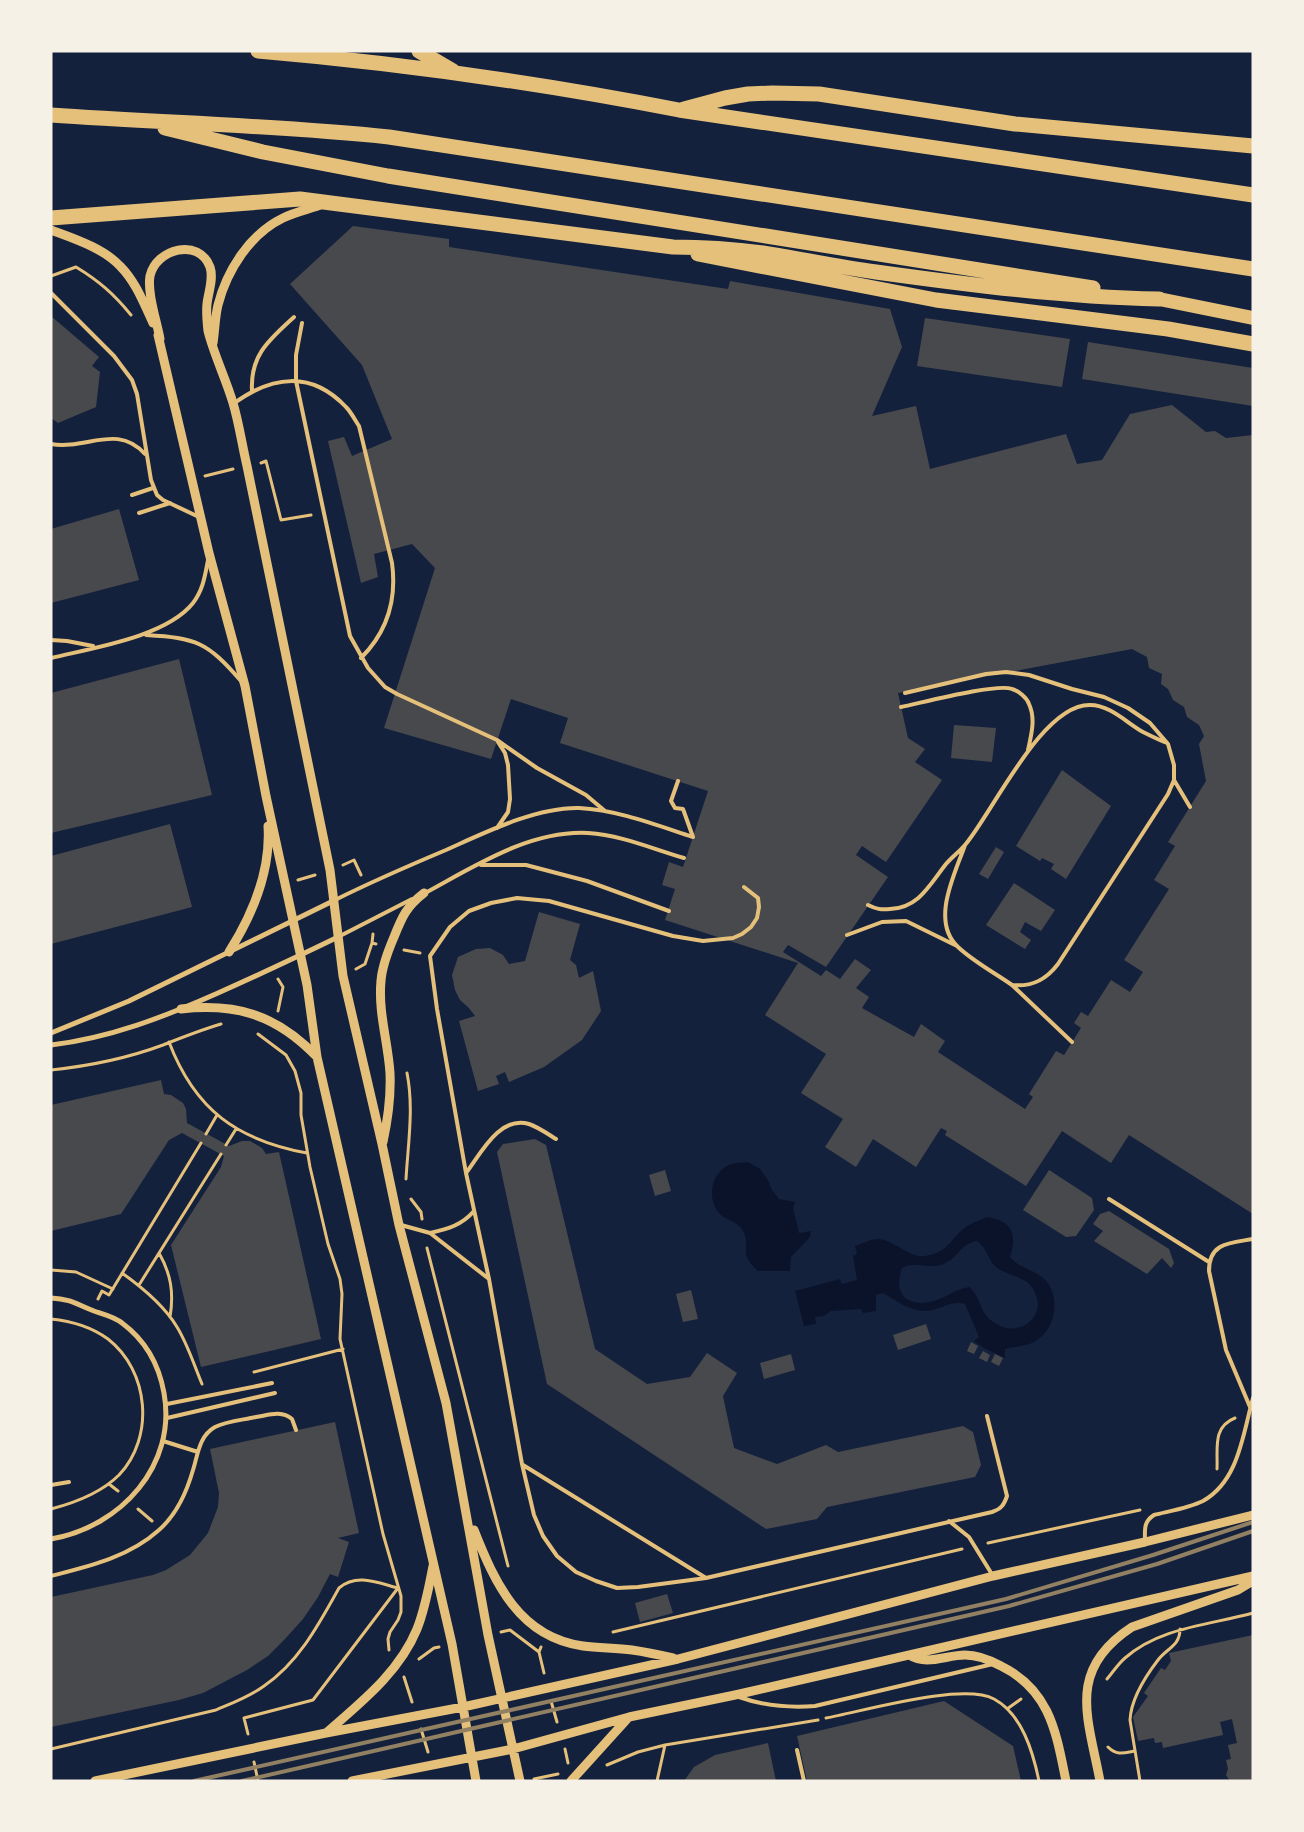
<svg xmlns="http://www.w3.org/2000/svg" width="1304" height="1832" font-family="Rubik,sans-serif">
	<rect width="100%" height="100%" fill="#14213d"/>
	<!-- water -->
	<path fill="#0b132b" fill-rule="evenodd" d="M748 1162 760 1169 768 1180 772 1190 779 1199 795 1202 793 1208 799 1233 811 1231 810 1237 791 1257 790 1271H758C737 1252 751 1250 744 1233 740 1222 727 1221 720 1214 706 1199 711 1173 729 1165 735 1162 742 1163 748 1162Z
		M986 1217C1011 1220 1018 1233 1010 1257 1018 1268 1038 1270 1048 1283 1061 1302 1054 1333 1032 1343 1024 1346 1014 1347 1005 1349V1358L982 1347 974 1341 979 1337 965 1304C951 1300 941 1310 927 1311 910 1312 897 1301 883 1293L876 1295V1311L863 1313 861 1309 831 1311 824 1316 815 1317 816 1324 804 1326 795 1291 840 1279 842 1284 857 1280 853 1256 857 1254 855 1246C862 1244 871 1239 877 1239 894 1239 908 1258 925 1256 946 1253 948 1243 962 1230 969 1224 978 1221 986 1217ZM977 1241C988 1249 988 1261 997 1268 1008 1276 1026 1276 1033 1289 1050 1317 1017 1341 992 1321 979 1312 981 1296 969 1287 954 1289 944 1300 929 1302 903 1306 894 1291 902 1268 914 1261 928 1269 941 1265 959 1259 959 1244 977 1241Z"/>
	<!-- building -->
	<path fill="#48494c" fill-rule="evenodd" d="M353 226 449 239V247L728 289 730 281 890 309 902 347 872 416 916 406 930 469 1066 434 1077 464 1102 460 1130 414 1172 405 1206 432 1215 431 1226 438 1253 435V1214L1129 1135 1111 1163 1062 1131 1026 1186 945 1135 947 1131 941 1128 916 1167 873 1139 856 1167 825 1147 843 1119 801 1093 826 1054 765 1015 798 963 665 920 675 889 662 885 669 862 683 867 708 791 560 743 568 718 511 699 491 759 384 728 435 568 412 544 374 554 378 577 361 583 328 441 344 437 352 456 392 439 362 365 290 284ZM1132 649 1147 657 1149 668 1162 674 1161 684 1168 689 1173 700 1184 707 1187 717 1199 725 1204 736 1199 744 1206 781 1168 842 1175 846 1154 880 1169 889 1124 960 1143 972 1130 992 1111 980 1088 1016 1081 1012 1074 1023 1081 1028 1064 1055 1056 1051 1029 1094 1033 1097 1025 1109 938 1052 945 1041 921 1024 914 1037 862 1008 869 997 856 988 871 970 855 959 840 979 826 970 821 976 783 952 788 945 826 967 888 877 856 855 862 846 886 862 942 780 915 762 925 749 908 738 898 693Z
		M51 316 99 357 92 366 100 372 96 407 58 423 51 418Z
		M925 318 1070 339 1062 387 917 366Z
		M1088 342 1253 368V406L1082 379Z
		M119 509 139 580 51 603V529Z
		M179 659 212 795 51 833V693Z
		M954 725 996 728 992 762 951 758Z
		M1062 770 1111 806 1066 879 1051 869 1054 864 1042 858 1040 861 1016 846Z
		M170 824 192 907 51 944V856Z
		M996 847 1004 852 988 879 979 874Z
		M1014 883 1055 910 1041 931 1025 922 1020 932 1031 940 1025 949 986 925Z
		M539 912 580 924 570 960 576 965 579 978 593 971 601 1011 582 1040 544 1067 509 1082 505 1072 496 1076 499 1084 478 1091 459 1021 475 1016 469 1008 460 1000 455 990 452 975 458 957 476 949 490 948 503 955 509 964 525 961Z
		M161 1080 164 1094 171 1095 183 1103 186 1109 187 1123 229 1146 242 1141H250L262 1148 266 1154 279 1152 321 1339 201 1367 171 1245 221 1167 224 1156 182 1133 169 1140 121 1214 51 1231V1105Z
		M535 1139 546 1145 595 1349 647 1384 690 1377 707 1353 737 1373 723 1396 734 1448 777 1464 826 1445 838 1452 963 1426 973 1432 981 1465 975 1477 827 1507 817 1519 766 1529 547 1384 497 1152 503 1144Z
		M665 1170 671 1191 655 1196 649 1175Z
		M1049 1170 1092 1198 1094 1210 1076 1236 1066 1237 1023 1210Z
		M1109 1211 1169 1249 1174 1263 1171 1268 1162 1258 1147 1274 1094 1241 1103 1231 1093 1224 1100 1214Z
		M691 1290 698 1319 683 1322 676 1294Z
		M926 1324 931 1339 898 1350 893 1335Z
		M971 1342 978 1346 974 1354 967 1351Z
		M983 1351 990 1355 987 1362 979 1358Z
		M791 1354 795 1370 764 1379 760 1363Z
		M995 1354 1003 1358 999 1366 991 1362Z
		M335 1422 359 1533 338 1538 349 1542 338 1577 330 1574 318 1597 303 1619 285 1639 268 1656 247 1670 203 1693 179 1700 51 1727V1597L153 1575 166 1570 190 1555 208 1533 218 1507 219 1493 210 1449Z
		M667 1594 673 1613 640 1622 635 1603Z
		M1253 1635V1781H1230L1226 1775 1228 1769 1226 1760 1231 1759 1228 1745 1237 1743 1232 1719 1220 1722 1223 1735 1163 1748 1162 1742 1155 1743 1154 1738 1138 1741 1133 1717 1148 1696 1144 1693 1161 1668 1165 1670 1171 1661 1169 1653Z
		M944 1701 1013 1746 1021 1781H807L797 1736Z
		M768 1743 776 1781H684L694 1767 715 1755Z"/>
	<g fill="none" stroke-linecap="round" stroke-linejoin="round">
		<!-- path -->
		<path stroke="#e5c07b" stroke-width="3" d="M51 276 76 267C99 281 114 294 131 315
			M261 463 266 461 281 520 311 515
			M205 476 233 469
			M343 865 354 860 361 875
			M298 880 315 875
			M373 934 372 943 376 944
			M404 950 420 953
			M356 969 365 964 372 943
			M278 979 283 987 278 1011
			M258 1034 286 1055 295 1071 301 1093V1115L310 1167 328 1244 340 1279 342 1294 340 1339 383 1534 401 1596V1612L398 1620 390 1632 388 1639 389 1650
			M169 1042C195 1110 237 1140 307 1153
			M51 1070C89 1066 128 1058 163 1045 183 1037 201 1030 221 1024
			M206 1134 217 1115
			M226 1145 236 1129
			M406 1179C408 1144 414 1108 407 1073
			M411 1199 421 1212 422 1219
			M427 1248 508 1566
			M159 1253C171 1274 174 1293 170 1317
			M51 1270 76 1272 113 1289
			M122 1273C143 1288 164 1305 177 1327 188 1345 194 1365 202 1384
			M139 1285 221 1154
			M98 1299 102 1291 109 1295 201 1143
			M51 1319C72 1321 90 1326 108 1339 149 1371 155 1437 119 1475 101 1493 74 1503 51 1509
			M254 1372 343 1349
			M1217 1469C1218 1449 1212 1427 1235 1418
			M109 1484 118 1491
			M138 1509 152 1521
			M988 1543 1140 1510
			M501 1632 510 1630 539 1652 541 1647
			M613 1632 962 1549
			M539 1652 544 1673
			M419 1659 434 1648 439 1647
			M404 1677 412 1702
			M1107 1679C1113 1672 1118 1664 1125 1658 1160 1627 1210 1625 1253 1613
			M551 1701 557 1722
			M1007 1709 1021 1699
			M826 1718C864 1711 963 1682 994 1699 1022 1714 1033 1752 1039 1781
			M421 1729 428 1752
			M1108 1747C1117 1756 1124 1753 1135 1751
			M51 1749 216 1710C232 1703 249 1697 264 1686 299 1662 319 1624 339 1588 357 1573 378 1583 398 1588L313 1700 244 1718 248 1734
			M565 1749 568 1763
			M254 1762 258 1781
			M607 1765 638 1752 665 1745 818 1720
			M534 1779 558 1774
			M657 1781 665 1745
			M1140 1781 1130 1720C1131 1699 1145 1677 1158 1660 1167 1648 1180 1646 1180 1629"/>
		<!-- service -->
		<path stroke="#e5c07b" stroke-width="4" d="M51 293 114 356 132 380 137 394 151 480 157 495 163 500 199 517
			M302 323 296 355V381L350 636 368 668 385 687 397 694 497 740 537 768 586 795 605 811
			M252 391C250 355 269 340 294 317
			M233 404C271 376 311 370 346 407 351 412 355 420 359 426L392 563C397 600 387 632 361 658
			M51 444C87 450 117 423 145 454
			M132 495 153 488
			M139 513 170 503
			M146 635C197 638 207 642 241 681
			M51 640 67 641 93 646
			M51 658C92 648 166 637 193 603 203 590 205 576 208 560
			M905 693 986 674 1006 672 1029 675 1072 689 1104 697 1128 708 1150 723 1168 744 1174 765V780L1168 794 1058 964C1046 980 1032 987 1012 985 995 973 974 962 958 947 930 921 955 874 965 845
			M901 707C921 703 997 683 1012 689 1019 691 1027 698 1029 704 1036 719 1031 736 1028 750
			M1174 780 1190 807
			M678 781 671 801 675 808 683 809 693 837
			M497 828 508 812 510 799 508 765 505 753 498 742
			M481 865H526L587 881 669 911
			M744 887 758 898 759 907 757 918 751 927 742 934 733 938 703 941 673 936 549 901 517 898 491 903 469 911 450 927 430 956 437 1009 466 1173 489 1279 522 1464 534 1515 543 1536 557 1556 576 1572 596 1581 617 1588 638 1587 706 1578 992 1512C1001 1509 1004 1505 1007 1496L987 1416
			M425 893C475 866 530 830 588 833 621 835 653 849 684 858
			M335 900C371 882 408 866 446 850 484 833 536 807 579 808 618 810 656 825 693 837
			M868 905C876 909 881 910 890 909 919 908 930 884 946 864 952 857 959 852 965 845 993 812 1042 704 1090 705 1110 705 1127 723 1143 732 1151 736 1159 740 1167 743
			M847 935 882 922 906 921 957 946
			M338 937 412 899
			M1012 985 1072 1042
			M466 1173C480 1155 499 1115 529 1124 538 1127 548 1134 556 1139
			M1109 1199 1209 1262
			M401 1225 430 1233 489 1279
			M430 1233C448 1229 462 1225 474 1211
			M167 1404 272 1383
			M1250 1407 1226 1350 1209 1271C1209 1242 1231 1243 1253 1239
			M167 1418 275 1393
			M163 1441 198 1452
			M523 1465 706 1578
			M51 1485 69 1482
			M949 1521 969 1537 993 1576
			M1145 1542C1145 1530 1143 1522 1154 1515 1170 1511 1189 1508 1203 1501 1239 1481 1243 1433 1253 1398
			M51 1576C90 1566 129 1557 159 1530 176 1515 187 1491 193 1470 198 1454 199 1436 215 1427 227 1421 243 1420 256 1417 269 1415 281 1410 292 1419L296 1430
			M739 1697C764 1706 788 1708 815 1706L993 1664
			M797 1750 804 1781"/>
		<!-- minor -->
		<path stroke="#e5c07b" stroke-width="5" d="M51 1033 129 1001 333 901
			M51 1045C110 1038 164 1017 218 993 258 975 299 956 338 937
			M51 1298C71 1299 76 1304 94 1311 103 1314 115 1317 122 1323 145 1340 159 1365 164 1393 177 1465 121 1527 51 1539"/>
		<!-- tertiary -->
		<path stroke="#e5c07b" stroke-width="9" d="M51 230C75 239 103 248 120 266 136 282 144 304 153 323
			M158 335 209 553 245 686 266 796 307 985 317 1057 452 1644 476 1781
			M160 339C157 322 147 293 150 276 156 249 199 237 210 267 214 279 208 293 207 304 206 313 207 322 208 331 214 355 226 379 233 403 239 423 242 445 247 466L330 870 343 976 382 1144 399 1225 446 1403 488 1635 520 1781
			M213 343C215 330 215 317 218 305 227 270 250 234 283 218 295 212 310 209 323 204
			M229 952C253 914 271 872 268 826
			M181 1009C237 1003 277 1015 317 1057
			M383 1142C388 1119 391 1096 390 1073 388 1042 378 1012 381 981 382 966 388 951 394 937 402 917 406 907 424 893
			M474 1530C495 1583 519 1637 583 1646 599 1648 616 1648 632 1650 646 1652 660 1655 673 1658
			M909 1655C927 1666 946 1655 965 1655 978 1655 990 1660 1001 1666 1050 1690 1056 1732 1066 1781
			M326 1733C360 1703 399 1673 417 1629 425 1609 429 1587 433 1566
			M95 1781 326 1733 463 1707 678 1659 993 1576 1145 1542 1253 1515
			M352 1781 513 1749 629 1717 735 1695 1253 1576
			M571 1781 628 1718
			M1100 1781C1088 1717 1066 1670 1132 1627L1238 1590 1253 1581"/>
		<!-- trunk -->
		<path stroke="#e5c07b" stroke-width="14" d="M1159 299 1253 318"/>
		<!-- motorway -->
		<path stroke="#e5c07b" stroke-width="15" d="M258 51C399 63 540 83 679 110L1253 195
			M419 51 453 71
			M684 109 725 98 748 94 772 93 819 94 1015 124 1253 146
			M51 115C164 123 276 125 389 137L1253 269
			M165 128 263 152 388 176 1093 288
			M51 218 300 199 673 247C703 247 733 249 763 253 801 259 838 267 876 272 970 285 1063 297 1159 299
			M698 254 936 300 1168 329 1253 344"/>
		<!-- rail -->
		<path stroke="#918062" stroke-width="4" d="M194 1781 1006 1599 1153 1555 1253 1522
			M242 1781 1009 1606 1157 1564 1253 1531"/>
	</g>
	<!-- border -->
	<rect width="1304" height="1832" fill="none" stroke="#f6f1e7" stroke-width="105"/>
</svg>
